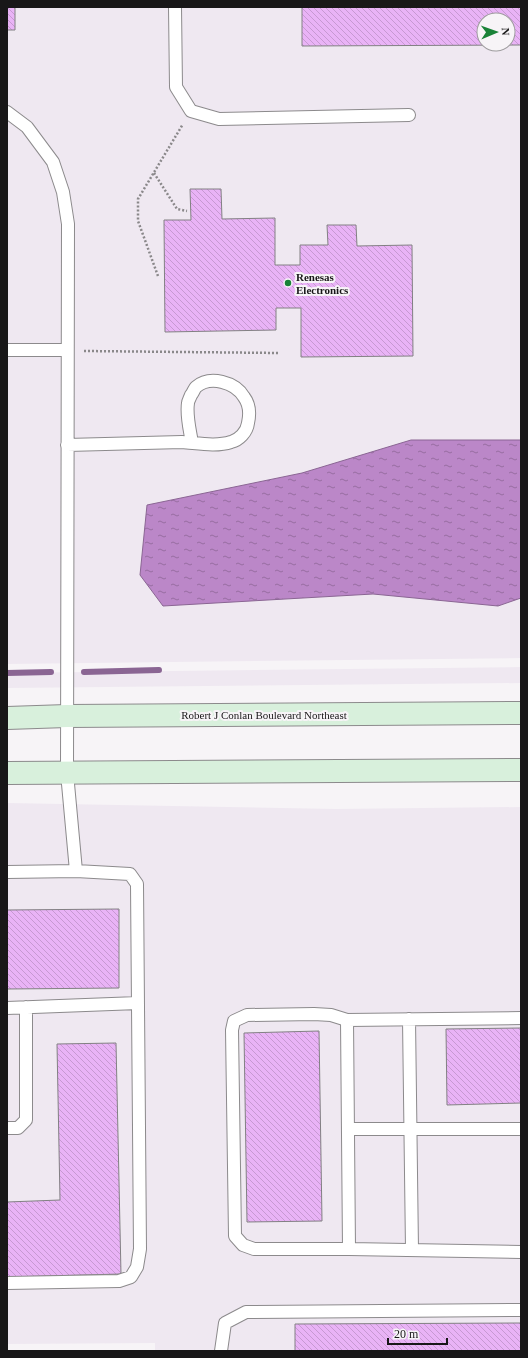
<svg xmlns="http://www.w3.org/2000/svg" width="528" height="1358" font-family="Georgia,serif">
	<defs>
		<pattern id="water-ripples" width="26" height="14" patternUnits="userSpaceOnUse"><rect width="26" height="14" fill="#bb87c8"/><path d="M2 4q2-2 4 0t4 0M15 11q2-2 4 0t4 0" fill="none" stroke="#976da1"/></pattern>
		<pattern id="building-back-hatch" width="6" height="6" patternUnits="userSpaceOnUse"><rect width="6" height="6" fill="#e9b3f6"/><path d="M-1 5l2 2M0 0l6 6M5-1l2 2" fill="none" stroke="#c799d2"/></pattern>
	</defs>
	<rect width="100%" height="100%" fill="#f7f4f7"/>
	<!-- built -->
	<path fill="#efe8f1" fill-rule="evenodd" d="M7 7H521V658L7 664ZM484 20H508V44H484Z
		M521 667V683L7 688V673Z
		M7 803 336 809 521 807V1351H155V1343L7 1344Z"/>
	<!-- water -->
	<path fill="url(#water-ripples)" stroke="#8a6593" d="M411 440H521V598L498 606 373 594 163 606 140 575 147 505 302 473Z"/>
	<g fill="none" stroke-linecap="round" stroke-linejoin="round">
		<!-- stream -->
		<path stroke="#8a6593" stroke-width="6" d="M84 672 159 670
			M7 673 51 672"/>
	</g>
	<!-- building -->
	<path fill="url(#building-back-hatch)" stroke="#828083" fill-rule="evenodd" d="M7 7H15V30H7Z
		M302 7H521V45L302 46ZM484 20H508V44H484Z
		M190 189H221L222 219 275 218V265H300V245H328L327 225H356L357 246 412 245 413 356 301 357V308H276V330L165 332 164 220H191Z
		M119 909V988L7 989V910Z
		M521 1028V1103L447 1105 446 1029Z
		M319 1031 322 1221 247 1222 244 1033Z
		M116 1043 121 1274 7 1277V1202L60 1200 57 1044Z
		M521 1323V1351H295V1324Z"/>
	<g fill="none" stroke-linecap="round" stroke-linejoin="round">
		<!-- lane casing -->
		<g stroke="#8c8a8c" stroke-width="14">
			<path id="lane" d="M175 7 176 87 191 111 219 119 409 115
				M7 112 27 127 53 162 63 192 68 224 67 773 76 871 130 874 137 884 140 1249 137 1267 131 1277 119 1281 7 1283
				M7 350H67
				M67 445 182 442C197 443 216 447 231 442 239 440 247 432 248 423 250 414 250 405 244 397 235 382 210 375 196 387 194 389 193 393 191 395 190 398 188 401 188 403 186 416 190 430 192 443
				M7 872 76 871
				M7 1008 138 1003
				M521 1018 347 1020 349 1249 521 1252
				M409 1019 412 1250
				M347 1020 331 1015 314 1014 247 1015 234 1021 232 1030 235 1236 243 1245 254 1249H349
				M7 1128H18L26 1120V1007
				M348 1129H521
				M221 1351 225 1323 246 1312 521 1310"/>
		</g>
		<!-- secondary casing -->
		<g stroke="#8c8a8c" stroke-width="24">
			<path id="secondary" d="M7 718 67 716 521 713
				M7 773 521 770"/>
		</g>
		<!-- path -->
		<path stroke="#8a888a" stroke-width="2.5" stroke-dasharray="2 2" stroke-linecap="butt" d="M154 173 177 209 187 211
			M158 276 138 221V199L183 124
			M84 351 279 353"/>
		<!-- lane -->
		<use href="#lane" stroke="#fff" stroke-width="12"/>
		<!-- secondary -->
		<use href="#secondary" stroke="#d8f0dc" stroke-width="22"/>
	</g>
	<!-- markers -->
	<circle fill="#198237" stroke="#f7f4f7" stroke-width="1.5" cx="288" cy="283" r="4"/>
	<g text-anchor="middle" stroke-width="4" stroke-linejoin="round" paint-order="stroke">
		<!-- poi labels -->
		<g font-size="11" font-weight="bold" fill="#181718" stroke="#f7f4f7" text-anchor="start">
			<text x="296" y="281">Renesas<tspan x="296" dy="13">Electronics</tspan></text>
		</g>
		<!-- street labels -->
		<g font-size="11" fill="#181718" stroke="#f7f4f7">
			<text x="264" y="719">Robert J Conlan Boulevard Northeast</text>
		</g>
	</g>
	<!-- border -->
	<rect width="528" height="1358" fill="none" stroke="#181718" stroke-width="16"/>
	<!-- north arrow -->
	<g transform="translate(496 32) rotate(88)"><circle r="19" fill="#f7f4f7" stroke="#9e9c9e"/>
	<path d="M0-3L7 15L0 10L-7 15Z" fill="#198237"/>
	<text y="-6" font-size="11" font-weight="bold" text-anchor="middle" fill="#181718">N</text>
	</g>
	<!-- scale -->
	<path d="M388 1338v6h59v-6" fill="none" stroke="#181718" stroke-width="2"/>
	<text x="394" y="1338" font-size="12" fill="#181718" stroke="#f7f4f7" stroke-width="3" paint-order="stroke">20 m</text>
</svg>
